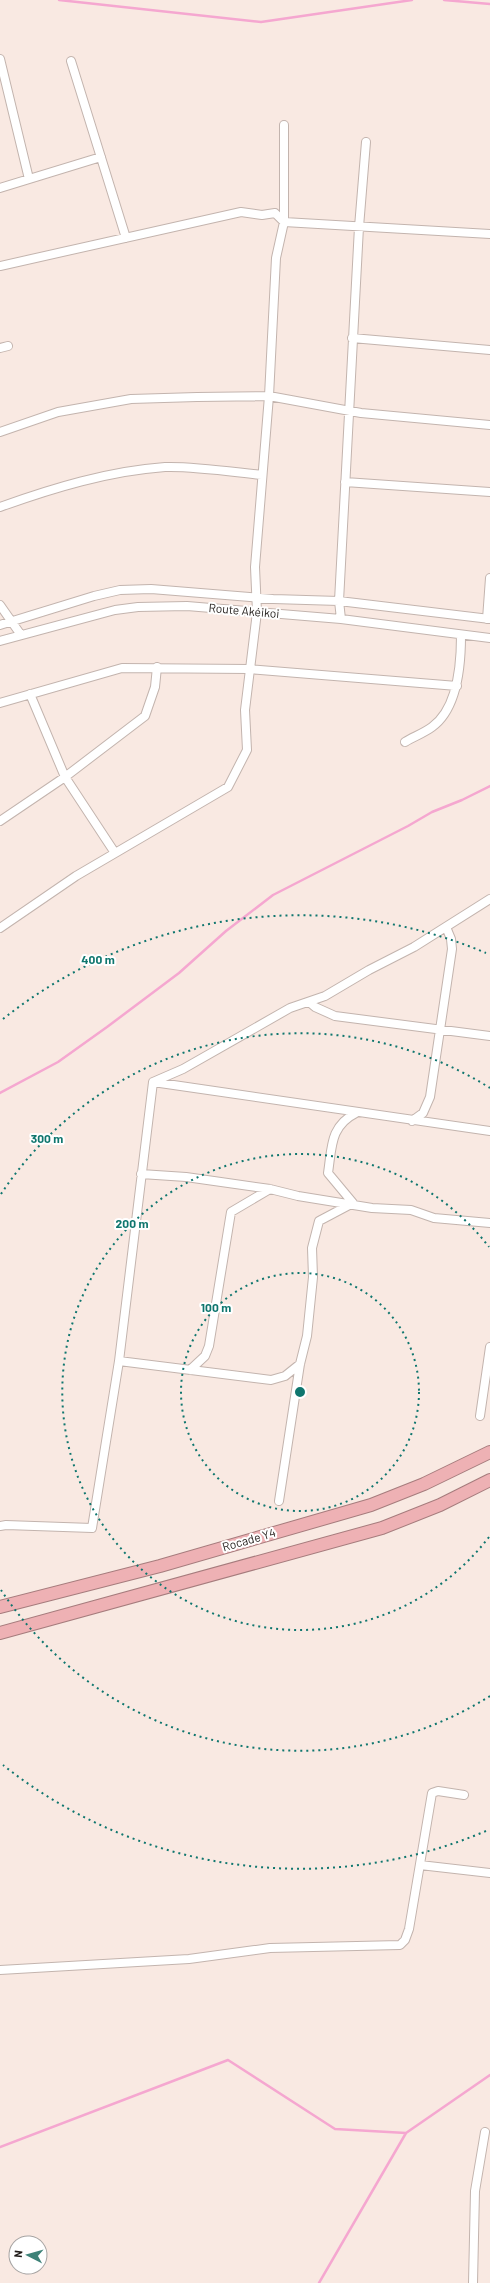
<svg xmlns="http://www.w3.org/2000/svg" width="490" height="2283" font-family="Barlow,sans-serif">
	<rect width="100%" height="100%" fill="#f9e9e2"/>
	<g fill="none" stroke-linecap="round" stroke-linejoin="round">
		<!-- stream -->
		<path stroke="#f5a7d0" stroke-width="2.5" d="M59 0 261 22 412 0
			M444 0 490 4
			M0 1093 58 1062 107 1027 179 973 226 931 273 895 408 826 432 812 462 800 490 786
			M0 2147 228 2060 335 2129 406 2133
			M319 2283 406 2133 490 2075"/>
		<!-- minor casing -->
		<g stroke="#c3b4ae" stroke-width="10">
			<path id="minor" d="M0 59 29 179
				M71 61 126 238
				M0 188 101 157
				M0 266 241 212 262 215 275 213 284 222 490 234
				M352 338 490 350
				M0 348 8 346
				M0 432 58 412 131 399 197 397 269 396 361 413 490 425
				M345 482 490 492
				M0 507C53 488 109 471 165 467 194 466 233 472 262 475
				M0 605 21 635
				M341 619 339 601 359 227 366 142
				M487 619 490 578
				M0 625 94 596 120 590 151 589 273 599 339 601 490 619
				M0 641 115 610 138 607 187 606 341 619 490 638
				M30 694 65 777 115 853
				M0 703 122 668 249 669 457 686
				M405 742C413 737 424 733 432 727 457 709 461 665 461 636
				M0 821 65 777 145 716 155 687 157 667
				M0 928 76 876 228 787 247 750 245 710 257 612 255 567 269 396 276 258 284 222V125
				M309 1002 315 1007 335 1016 490 1036
				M153 1082 490 1131
				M412 1121 423 1113 430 1097 452 949 451 939 446 927
				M141 1174 186 1177 270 1189 298 1196 372 1208 411 1210 434 1218 490 1223
				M119 1361 271 1380 285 1376 300 1364
				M190 1370 205 1356 209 1346 231 1212 270 1189
				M480 1416 490 1347
				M279 1501 300 1364 307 1336 313 1277 312 1248 319 1221 353 1203 328 1173C332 1147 330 1126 356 1113
				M0 1526 6 1525 92 1528 119 1361 153 1082 183 1069 290 1008 325 996 369 970 414 947 490 899
				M420 1865 490 1873
				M0 1970 189 1959 270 1948 400 1945 405 1940 409 1929 432 1793 438 1791 464 1795
				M473 2283 475 2191 485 2132"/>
		</g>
		<!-- highway casing -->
		<g stroke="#a67c7d" stroke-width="14">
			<path id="highway" d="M0 1607 160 1566 371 1505 424 1484 490 1452
				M0 1633 382 1528 440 1505 490 1480"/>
		</g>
		<!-- minor -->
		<use href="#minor" stroke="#fff" stroke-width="8"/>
		<!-- highway -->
		<use href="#highway" stroke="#eeb1b4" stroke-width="12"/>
	</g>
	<!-- distance rings -->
	<g fill="none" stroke="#0f766e" stroke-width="2" stroke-dasharray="2 4">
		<circle cx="300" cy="1392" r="119"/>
		<path d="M489 1537A238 238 0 1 1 489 1247"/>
		<path d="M490 1696A358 358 0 0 1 1 1590M1 1194A358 358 0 0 1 490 1088"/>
		<path d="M486 1831A477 477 0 0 1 3 1765M3 1019A477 477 0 0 1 486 953"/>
	</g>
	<g text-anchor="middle" stroke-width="4" stroke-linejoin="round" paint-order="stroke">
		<!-- street labels -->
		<g font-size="12" fill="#201b18" stroke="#fff">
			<text transform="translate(244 611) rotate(5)" y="4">Route Akéikoi</text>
			<text transform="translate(249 1540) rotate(-16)" y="4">Rocade Y4</text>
		</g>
	</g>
	<circle cx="300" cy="1392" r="6" fill="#0f766e" stroke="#fff" stroke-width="2"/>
	<g font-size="12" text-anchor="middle" font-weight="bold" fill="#0f766e" stroke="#fff" stroke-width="4" stroke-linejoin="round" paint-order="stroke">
		<text x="98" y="964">400 m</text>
		<text x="47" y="1143">300 m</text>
		<text x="132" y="1228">200 m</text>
		<text x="216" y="1312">100 m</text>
	</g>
	<!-- north arrow -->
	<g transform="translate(28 2255) rotate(276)"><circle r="19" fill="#ffffff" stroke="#a6a4a3"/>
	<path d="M0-3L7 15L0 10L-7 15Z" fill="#3d8278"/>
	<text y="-6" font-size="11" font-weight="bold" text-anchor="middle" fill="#201b18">N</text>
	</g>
</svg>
